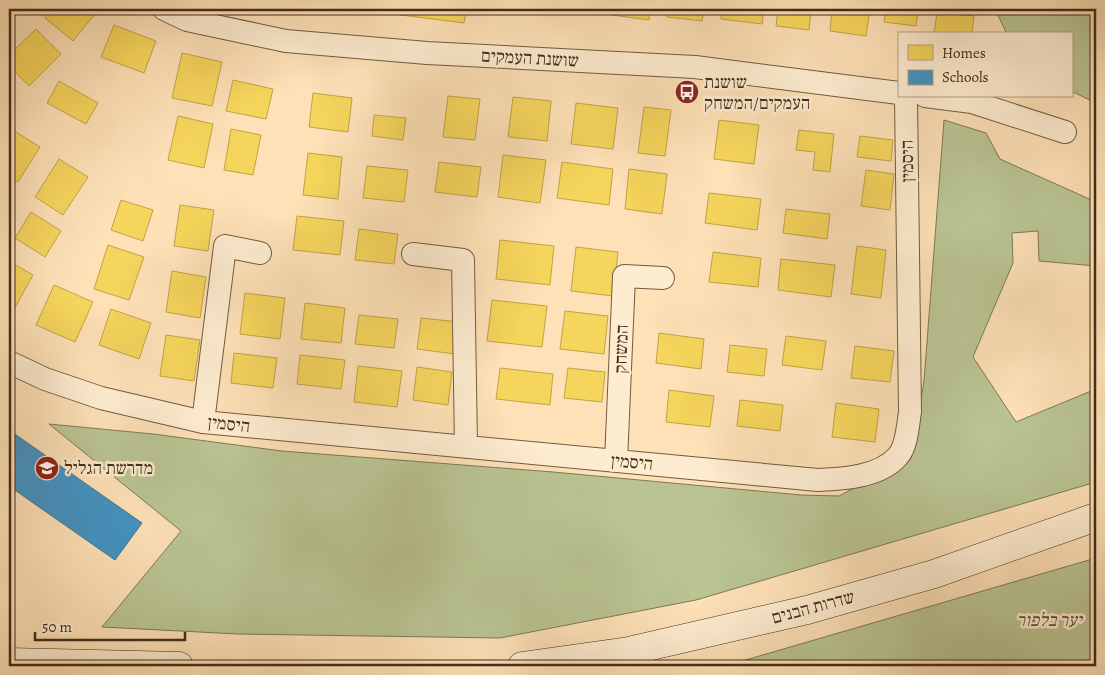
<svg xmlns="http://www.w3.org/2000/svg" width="1105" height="675" font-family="Alegreya,'Frank Ruhl Libre',serif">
	<rect width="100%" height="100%" fill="#fee1b7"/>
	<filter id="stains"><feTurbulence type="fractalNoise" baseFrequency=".004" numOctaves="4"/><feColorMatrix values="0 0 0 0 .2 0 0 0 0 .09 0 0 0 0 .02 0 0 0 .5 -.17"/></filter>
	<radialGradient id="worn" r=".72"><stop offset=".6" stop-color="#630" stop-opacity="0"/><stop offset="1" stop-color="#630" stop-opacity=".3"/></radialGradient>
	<!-- green -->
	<path fill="#bac493" stroke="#7e7956" d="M995 9H1096V103L1071 91V34H1007Z
		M944 120 986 133 1000 159 1096 202V266L1039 261 1038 231 1012 233 1013 263 973 357 1016 422 1096 389V482L696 600 500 638 238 634 102 627 181 531 49 424 153 434 282 451 553 472 801 495 839 496 911 458 924 381Z
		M1096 558V666H725Z"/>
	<!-- homes -->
	<path fill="#f6d55c" stroke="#c0a348" d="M53 9H99L73 41 45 18Z
		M394 9H466L464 23 393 14Z
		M612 9H650L649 20 612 15Z
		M668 9H704L702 21 667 17Z
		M722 9H764L762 24 721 19Z
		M778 9H811L809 30 776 26Z
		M832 9H870L866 36 830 31Z
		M886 9H918L916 26 884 22Z
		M937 12 974 16 972 34H934Z
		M114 25 156 41 144 73 101 57Z
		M36 29 61 54 29 86 9 66V55Z
		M182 53 222 62 212 106 172 98Z
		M233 80 273 89 266 119 226 111Z
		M59 81 98 103 86 124 47 103Z
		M313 93 352 98 348 132 309 127Z
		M448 96 480 99 475 140 443 137Z
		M513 97 551 101 547 141 508 137Z
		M576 103 618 108 613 149 571 144Z
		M644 107 671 110 665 156 638 153Z
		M374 115 406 118 403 140 372 136Z
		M178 116 213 124 204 168 168 160Z
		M719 120 759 125 754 164 714 159Z
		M231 129 261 135 253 175 224 170Z
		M799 130 834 134 830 172 813 170 815 152 796 150Z
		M16 132 40 147 18 182 9 176V144Z
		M860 136 893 140 891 161 857 157Z
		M308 153 342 157 338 199 303 195Z
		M503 155 546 160 540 203 498 197Z
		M59 159 88 177 63 215 35 197Z
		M439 162 481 167 477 197 435 192Z
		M562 162 613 169 609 205 557 198Z
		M367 166 408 170 404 202 363 198Z
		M629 169 667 174 662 214 625 209Z
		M866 170 894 174 890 210 861 206Z
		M709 193 761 199 757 230 705 223Z
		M121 200 153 210 143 241 111 230Z
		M180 205 214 210 208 251 174 246Z
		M786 209 830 214 827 239 783 233Z
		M31 212 61 231 45 257 15 238Z
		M297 216 344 221 340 255 293 250Z
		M359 229 398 234 394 264 355 260Z
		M500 240 554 246 550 285 496 279Z
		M108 245 144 257 129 300 94 289Z
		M857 246 886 250 881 298 851 294Z
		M576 247 618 252 613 296 571 291Z
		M713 252 761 258 758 287 709 282Z
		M781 259 835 265 831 297 778 290Z
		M9 261 33 275 11 315 9 313Z
		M172 271 206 277 200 318 166 312Z
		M54 285 93 302 75 342 36 325Z
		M245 293 285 298 280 339 240 334Z
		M492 300 547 306 542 347 487 341Z
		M305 303 345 308 341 343 301 339Z
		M111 309 151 323 139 359 99 345Z
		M565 311 608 316 604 354 560 349Z
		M359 315 398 319 394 348 355 344Z
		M421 318 459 322 455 354 417 349Z
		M659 333 704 339 701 369 656 363Z
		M166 335 200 340 194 381 160 376Z
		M786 336 826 341 822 370 782 365Z
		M730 345 767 349 764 376 727 372Z
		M855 346 894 351 890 382 851 378Z
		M234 353 277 358 273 388 231 383Z
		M300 355 345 360 341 389 297 384Z
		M358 366 402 371 397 407 354 402Z
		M417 367 452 372 448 405 413 400Z
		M500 368 553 374 550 405 496 399Z
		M568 368 605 372 602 402 564 398Z
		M669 390 714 396 710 427 666 422Z
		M740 400 783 405 780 431 737 426Z
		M836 403 879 409 875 442 832 437Z"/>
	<!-- schools -->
	<path fill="#4393c3" stroke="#437590" d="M9 430 142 523 115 560 9 486Z"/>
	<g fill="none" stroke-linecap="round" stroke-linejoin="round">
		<!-- street casing -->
		<g stroke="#715b40" stroke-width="24">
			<path id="street" d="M164 9 187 20 286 41 427 53 695 67 899 93
				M925 96 972 102 1065 132
				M413 254 463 260 466 447
				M9 362 45 379 101 398 203 422 818 480C843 479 880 477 898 456 907 446 908 424 910 412L906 96
				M203 422 225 246 260 253
				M616 461 624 276 663 278"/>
		</g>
		<!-- secondary casing -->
		<g stroke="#422e19" stroke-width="29">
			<path id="secondary" d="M9 662 179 666
				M522 666 629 651 807 610 934 574 1096 517"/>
		</g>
		<!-- street -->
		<use href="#street" stroke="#feecd0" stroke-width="22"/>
		<!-- secondary -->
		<use href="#secondary" stroke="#feecd0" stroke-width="28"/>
	</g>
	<!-- icons -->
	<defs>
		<g id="bus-disc" transform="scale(1.25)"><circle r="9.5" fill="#8f2418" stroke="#feecd0"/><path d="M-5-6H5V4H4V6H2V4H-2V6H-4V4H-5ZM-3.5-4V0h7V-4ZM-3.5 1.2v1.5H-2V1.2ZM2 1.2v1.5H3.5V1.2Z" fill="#fff"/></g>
		<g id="school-disc" transform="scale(1.25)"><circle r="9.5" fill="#8f2418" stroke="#feecd0"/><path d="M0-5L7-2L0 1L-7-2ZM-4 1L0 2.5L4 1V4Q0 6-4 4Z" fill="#fff"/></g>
	</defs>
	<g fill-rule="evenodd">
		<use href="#bus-disc" x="687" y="92"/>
		<use href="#school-disc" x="47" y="468"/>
	</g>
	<g text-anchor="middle" stroke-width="5" stroke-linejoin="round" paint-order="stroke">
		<!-- street labels -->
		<g font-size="18" fill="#422e19" stroke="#feecd0">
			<text transform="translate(530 58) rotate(3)" y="6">שושנת העמקים</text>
			<text transform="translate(907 161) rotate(-91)" y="6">היסמין</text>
			<text transform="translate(621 349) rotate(-88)" y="6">המשחק</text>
			<text transform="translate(229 424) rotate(6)" y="6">היסמין</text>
			<text transform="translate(632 462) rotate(5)" y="6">היסמין</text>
			<text transform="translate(813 607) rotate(-15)" y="6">שדרות הבנים</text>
		</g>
		<!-- poi labels -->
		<g font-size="18" fill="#422e19" stroke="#feecd0" text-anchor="start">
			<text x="704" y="88">שושנת<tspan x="704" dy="21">העמקים/המשחק</tspan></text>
			<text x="64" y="474">מדרשת הגליל</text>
		</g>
		<!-- park labels -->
		<g font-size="18" font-style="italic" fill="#5a4c31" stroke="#feecd0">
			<text x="1049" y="626">יער בלפור</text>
		</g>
	</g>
	<!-- margin -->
	<rect width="1105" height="675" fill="none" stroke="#fee1b7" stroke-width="30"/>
	<rect x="10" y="10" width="1085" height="655" fill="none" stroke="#422e19" stroke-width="2.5"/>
	<rect x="15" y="15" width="1075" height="645" fill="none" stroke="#422e19"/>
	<!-- legend -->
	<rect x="898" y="32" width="175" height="65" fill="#feecd0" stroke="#b3a087"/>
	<rect x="908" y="45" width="25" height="15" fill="#f6d55c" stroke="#b3a087"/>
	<text x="942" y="58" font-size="15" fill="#422e19">Homes</text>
	<rect x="908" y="70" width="25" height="15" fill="#4393c3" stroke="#b3a087"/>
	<text x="942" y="82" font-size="15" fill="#422e19">Schools</text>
	<!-- scale -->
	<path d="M35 632v8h150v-8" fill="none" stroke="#422e19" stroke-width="2.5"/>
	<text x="42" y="632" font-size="15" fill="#422e19" stroke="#feecd0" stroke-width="4" paint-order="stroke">50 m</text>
	<rect width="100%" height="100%" filter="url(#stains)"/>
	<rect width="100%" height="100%" fill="url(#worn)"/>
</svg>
